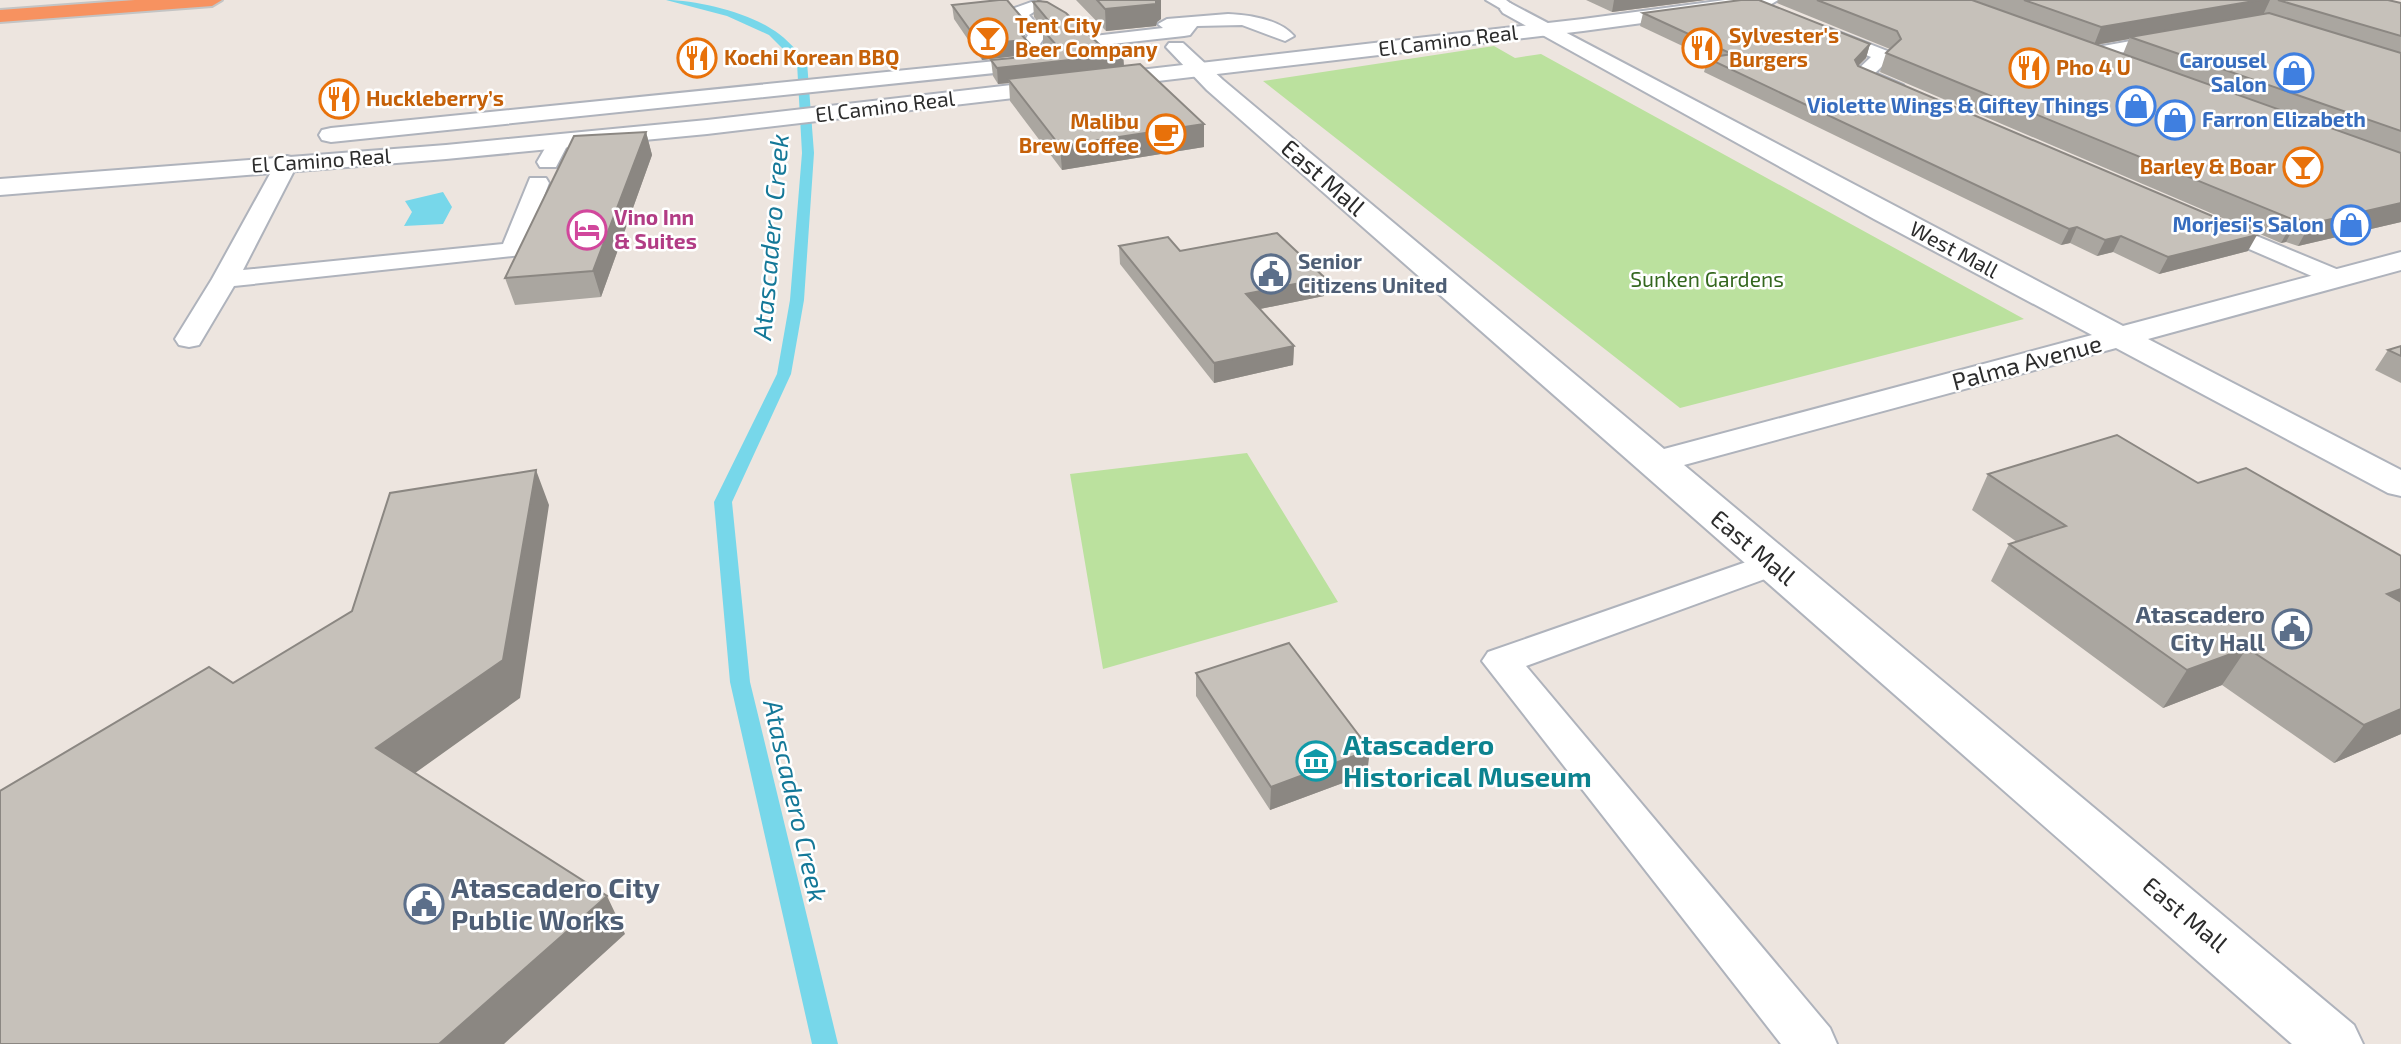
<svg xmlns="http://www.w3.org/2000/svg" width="2401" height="1044" font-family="'Exo 2',sans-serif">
	<rect width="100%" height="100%" fill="#ede5df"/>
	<!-- green -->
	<path fill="#bbe19e" d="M1494 46 1515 58 1541 54 2024 319 1680 408 1263 81Z
		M1247 453 1338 602 1103 669 1070 474Z"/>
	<!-- water -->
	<path fill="#77d7ea" d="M443 192 452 207 443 224 404 226 412 212 405 201Z"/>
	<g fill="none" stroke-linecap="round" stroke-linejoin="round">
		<!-- stream -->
		<path fill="#77d7ea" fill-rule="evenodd" d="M666 0C698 0 749 13 775 31 787 39 798 52 807 62L814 153 804 300 791 374 732 502 750 682 838 1044H812L730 682 714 502 777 374 790 300 802 153 797 63 769 35 727 16Z"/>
		<!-- service casing -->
		<g stroke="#afb3bc" stroke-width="4">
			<path id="service" d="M1037 0 1045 5 1029 15 1046 35 1040 44 1056 62 1047 68 1040 66 1022 45 1028 35 1010 13 1012 9Z
				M1486 0H1506L1518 9 1510 14Z
				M1228 14C1249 15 1279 19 1294 36L1285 41 1242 25 1197 26 1190 35 1184 36 1094 46 1085 41 1094 36 1163 28 1158 24 1167 19Z
				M1826 27 1890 52 1893 56 1875 73 1903 85 1906 89 1903 93H1889L1855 78 1853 74 1871 57 1820 36 1817 32 1820 28Z
				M2170 34 2179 39 2176 43 2086 59 2077 54 2086 49Z
				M558 136 565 138 569 142 556 167H540L537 162 551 138Z
				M287 156 295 158 298 163 243 270 503 244 530 178H546L549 183 522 255 234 286 199 345 189 347 179 345 175 339 212 279 276 163 279 158Z
				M2213 218 2346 273 2350 278 2346 283 2337 286 2328 283 2205 230 2201 225 2205 220Z
				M1772 553 1784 556 1789 564 1784 572 1526 666 1830 1028 1837 1044H1781L1482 661 1488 652Z"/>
		</g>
		<!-- minor casing -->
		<g stroke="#afb3bc" stroke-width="4">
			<path id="minor" d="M1510 3 2123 326 2401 252V270L2148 339 2401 470V496L2388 493 2116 348 1684 465 2354 1025 2363 1044H2292L1207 90 1166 47 1169 43H1183L1223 80 1664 449 2092 335 1874 219 1503 13 1500 9 1503 5Z"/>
		</g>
		<!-- secondary casing -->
		<g stroke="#afb3bc" stroke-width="4">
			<path id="secondary" d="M1725 0H1778L1768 6 1583 31 707 134 446 159 0 195V179L446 145 707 120 1583 19Z
				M1016 59 1024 60 1027 65 1024 70 331 142 322 140 319 135 322 130 331 128Z"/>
		</g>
		<!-- motorway casing -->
		<g stroke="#c4c4c4" stroke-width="4">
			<path id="motorway" d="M135 0H222L212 6 0 22V10Z"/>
		</g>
		<!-- service -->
		<use href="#service" fill="#fff" fill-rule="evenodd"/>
		<!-- minor -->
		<use href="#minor" fill="#fff" fill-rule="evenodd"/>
		<!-- secondary -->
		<use href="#secondary" fill="#fff" fill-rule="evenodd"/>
		<!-- motorway -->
		<use href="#motorway" fill="#f79260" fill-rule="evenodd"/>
	</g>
	<!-- wall -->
	<path fill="#aaa6a0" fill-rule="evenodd" d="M1076 0H1161V19L1157 22 1156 26 1106 31Z
		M1586 0H1705L1612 12Z
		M1778 0H2388L2401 3V222L2298 246 2286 242 2281 243 1880 72 1886 53 1890 49 1777 3ZM2129 39 2123 54 2096 45Z
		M1033 2 1100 45 1123 54 1124 66 1204 147 1062 170 1010 101 1009 83 998 84 993 76 991 60 1020 57 1016 56 982 60 954 19 952 5 1025 35 1024 37 1037 52 1045 55 1050 52 1043 44V28L1034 17Z
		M1643 13 1870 44 1866 58 1858 66 2248 251 2159 274 2113 252 2097 256 2070 243 2061 245 1704 72 1708 58 1640 26Z
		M646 132 652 155 601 297 515 305 505 278Z
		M1119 246 1325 278 1324 296 1260 309 1294 346 1293 365 1214 383 1120 264Z
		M2401 346V383L2375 370 2388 350Z
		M1988 474 2198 483 2401 556V734L2334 763 2222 685 2163 708 1991 581 2009 544 2017 542 1972 510Z
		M1196 673 1367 774 1270 810 1196 696Z"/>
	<!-- shaded-wall -->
	<path fill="#8b8782" d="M1156 0H1161V19L1157 22 1156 26 1106 31 1105 9Z
		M1614 0H1705L1612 12Z
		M2260 0H2270L2263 15 2130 37 2129 39 2094 45 2101 27Z
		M1024 20 1025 35 1022 43 1019 32Z
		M1014 41 1016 56 982 60 980 44Z
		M1870 44 1866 58 1850 74 1855 60Z
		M1123 54 1124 69 1008 79 1009 83 998 84 997 68Z
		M1204 124V147L1062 170 1060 146Z
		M646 132 652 155 601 297 593 271Z
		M2401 203V222L2298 246 2310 224Z
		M2298 219 2286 242 2281 243 2294 220Z
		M2077 227 2070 243 2061 245 2069 229Z
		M2257 235 2248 251 2159 274 2168 257Z
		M2121 236 2113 252 2097 256 2105 240Z
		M1325 278 1324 296 1245 312 1246 294Z
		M1294 346 1293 365 1214 383V363Z
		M536 470 549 505 520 698 397 786 376 748Z
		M2401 589V615L2387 594Z
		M2247 648 2222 685 2163 708 2187 670Z
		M2401 709V734L2334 763 2364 725Z
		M1370 750 1367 774 1270 810 1271 787Z
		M607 896 625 934 504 1044H439Z"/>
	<!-- building -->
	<path fill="#c6c1ba" stroke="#8b8782" stroke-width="2" d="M999 0H1007L1024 20 1019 32 1037 52 1045 55 1058 47 1042 29 1048 20 1033 2 1038 1 1047 2 1066 13 1100 45 1108 47 1114 45 1123 54 997 68 991 60 1023 57 1028 51 1025 43 1014 41 980 44 952 5Z
		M1097 0H1156V4L1105 9Z
		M1741 0H1759L1870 44 1855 60 1858 66 2257 235 2168 257 2121 236 2105 240 2077 227 2069 229 1707 58 1732 54 1643 13Z
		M1817 0H1972L2401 153V203L2310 224 2298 219 2294 220 1886 53 1901 39 1897 31Z
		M2024 0H2260L2101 27Z
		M2278 0H2388L2401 3V36Z
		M2269 13 2401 53V131L2130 37Z
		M1140 64 1204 124 1060 146 1008 79Z
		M646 132 593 271 505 278 574 136Z
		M1277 233 1325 278 1246 294 1294 346 1214 363 1119 246 1168 237 1180 251Z
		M2401 346V356L2388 350Z
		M2117 435 2198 483 2246 468 2401 556V589L2387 594 2401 602V709L2364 725 2247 648 2187 670 2009 544 2066 526 1988 474Z
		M536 470 503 660 376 748 607 896 439 1044H0V791L209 667 233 683 352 611 390 493Z
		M1289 643 1370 750 1271 787 1196 673Z"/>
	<!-- icons -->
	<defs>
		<g id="bar-ring" transform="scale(2.0125)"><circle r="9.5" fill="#fff" stroke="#e8710a" stroke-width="1.5"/><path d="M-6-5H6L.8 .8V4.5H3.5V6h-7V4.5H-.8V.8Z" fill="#e8710a"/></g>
		<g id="restaurant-ring" transform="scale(2.0125)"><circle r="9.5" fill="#fff" stroke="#e8710a" stroke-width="1.5"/><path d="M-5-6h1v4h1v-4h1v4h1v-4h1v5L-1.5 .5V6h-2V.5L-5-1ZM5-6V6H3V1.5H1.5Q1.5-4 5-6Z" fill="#e8710a"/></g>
		<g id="shop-ring" transform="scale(2.0125)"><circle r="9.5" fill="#fff" stroke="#3f7fe0" stroke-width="1.5"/><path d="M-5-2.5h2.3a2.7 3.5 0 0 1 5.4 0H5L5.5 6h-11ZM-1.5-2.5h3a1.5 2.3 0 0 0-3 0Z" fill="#3f7fe0"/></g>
		<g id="cafe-ring" transform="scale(2.0125)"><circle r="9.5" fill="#fff" stroke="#e8710a" stroke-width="1.5"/><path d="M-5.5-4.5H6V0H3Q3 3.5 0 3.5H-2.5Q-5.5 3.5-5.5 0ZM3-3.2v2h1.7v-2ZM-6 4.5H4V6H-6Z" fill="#e8710a"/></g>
		<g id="hotel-ring" transform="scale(2.0125)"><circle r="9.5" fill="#fff" stroke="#d1479c" stroke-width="1.5"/><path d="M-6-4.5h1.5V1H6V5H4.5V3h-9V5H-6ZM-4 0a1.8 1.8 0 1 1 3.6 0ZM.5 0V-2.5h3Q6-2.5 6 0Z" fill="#d1479c"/></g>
		<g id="civic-ring" transform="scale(2.0125)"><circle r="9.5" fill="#fff" stroke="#5c6f8a" stroke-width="1.5"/><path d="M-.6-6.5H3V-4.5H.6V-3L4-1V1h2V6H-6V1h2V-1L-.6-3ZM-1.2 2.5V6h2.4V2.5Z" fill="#5c6f8a"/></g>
		<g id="museum-ring" transform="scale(2.0125)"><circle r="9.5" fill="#fff" stroke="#0f9aa8" stroke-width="1.5"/><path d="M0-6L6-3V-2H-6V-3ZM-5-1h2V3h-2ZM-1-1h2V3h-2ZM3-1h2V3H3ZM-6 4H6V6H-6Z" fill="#0f9aa8"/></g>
	</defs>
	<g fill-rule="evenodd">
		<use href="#bar-ring" x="988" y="38"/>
		<use href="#restaurant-ring" x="1702" y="48"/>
		<use href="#restaurant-ring" x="697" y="58"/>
		<use href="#restaurant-ring" x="2029" y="68"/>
		<use href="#shop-ring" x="2294" y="73"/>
		<use href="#restaurant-ring" x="339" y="99"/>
		<use href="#shop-ring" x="2136" y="106"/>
		<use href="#shop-ring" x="2175" y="120"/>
		<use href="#cafe-ring" x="1166" y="134"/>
		<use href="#bar-ring" x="2303" y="167"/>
		<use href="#shop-ring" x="2351" y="225"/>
		<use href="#hotel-ring" x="587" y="230"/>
		<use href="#civic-ring" x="1271" y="274"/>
		<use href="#civic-ring" x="2292" y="629"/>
		<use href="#museum-ring" x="1316" y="761"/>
		<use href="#civic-ring" x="424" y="904"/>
	</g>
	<g text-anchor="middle" stroke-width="5" stroke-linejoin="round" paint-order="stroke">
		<!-- far-food labels -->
		<g font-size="21" font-weight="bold" fill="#c56008" stroke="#fff" text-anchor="start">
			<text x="1015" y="33">Tent City<tspan x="1015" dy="24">Beer Company</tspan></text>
			<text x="1729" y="43">Sylvester's<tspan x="1729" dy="24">Burgers</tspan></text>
			<text x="724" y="65">Kochi Korean BBQ</text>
			<text x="2056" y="75">Pho 4 U</text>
			<text x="366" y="106">Huckleberry’s</text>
			<text x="1139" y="129" text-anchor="end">Malibu<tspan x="1139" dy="24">Brew Coffee</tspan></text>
			<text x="2276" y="174" text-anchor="end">Barley &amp; Boar</text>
		</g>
		<!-- far-street labels -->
		<g font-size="21" fill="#2c2c2c" stroke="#fff">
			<text transform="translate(1448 41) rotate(-7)" y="7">El Camino Real</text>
			<text transform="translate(885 107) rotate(-7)" y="7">El Camino Real</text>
			<text transform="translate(321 161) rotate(-4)" y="7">El Camino Real</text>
			<text transform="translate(1954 250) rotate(28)" y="7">West Mall</text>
		</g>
		<!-- far-shop labels -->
		<g font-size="21" font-weight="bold" fill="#366cbe" stroke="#fff" text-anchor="end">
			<text x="2267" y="68">Carousel<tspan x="2267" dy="24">Salon</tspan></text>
			<text x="2109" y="113">Violette Wings &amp; Giftey Things</text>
			<text x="2202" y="127" text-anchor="start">Farron Elizabeth</text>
			<text x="2324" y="232">Morjesi's Salon</text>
		</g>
		<!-- far-hotel labels -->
		<g font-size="21" font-weight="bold" fill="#b23c85" stroke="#fff" text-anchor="start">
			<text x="614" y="225">Vino Inn<tspan x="614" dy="24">&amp; Suites</tspan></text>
		</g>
		<!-- far-service labels -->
		<g font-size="21" font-weight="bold" fill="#4e5e75" stroke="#fff" text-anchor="start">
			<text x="1298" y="269">Senior<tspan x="1298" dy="24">Citizens United</tspan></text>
		</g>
		<!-- far-park labels -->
		<g font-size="21" fill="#34671e" stroke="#fff">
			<text x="1707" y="287">Sunken Gardens</text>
		</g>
		<!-- street labels -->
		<g font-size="24" fill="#2c2c2c" stroke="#fff">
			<text transform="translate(1323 178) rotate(41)" y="8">East Mall</text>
			<text transform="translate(2027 363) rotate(-15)" y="8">Palma Avenue</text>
			<text transform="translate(1753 548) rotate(40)" y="8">East Mall</text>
			<text transform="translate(2185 915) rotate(40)" y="8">East Mall</text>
		</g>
		<!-- service labels -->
		<g font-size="24" font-weight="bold" fill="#4e5e75" stroke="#fff" text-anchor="end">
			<text x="2265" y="623">Atascadero<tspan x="2265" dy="28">City Hall</tspan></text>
		</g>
		<!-- water labels -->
		<g font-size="26" font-style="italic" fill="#147898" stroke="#fff">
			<text transform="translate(771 237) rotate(-85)" y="9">Atascadero Creek</text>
			<text transform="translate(795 801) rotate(77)" y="9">Atascadero Creek</text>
		</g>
		<!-- near-culture labels -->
		<g font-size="28" font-weight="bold" fill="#0d838f" stroke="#fff" text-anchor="start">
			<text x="1343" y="755">Atascadero<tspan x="1343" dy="32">Historical Museum</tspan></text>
		</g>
		<!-- near-service labels -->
		<g font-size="28" font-weight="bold" fill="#4e5e75" stroke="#fff" text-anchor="start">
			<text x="451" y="898">Atascadero City<tspan x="451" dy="32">Public Works</tspan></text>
		</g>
	</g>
</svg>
